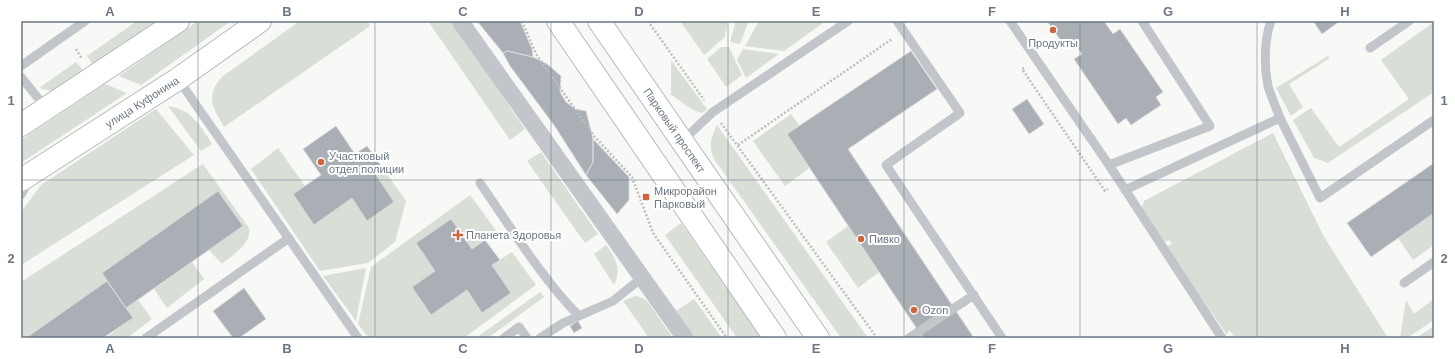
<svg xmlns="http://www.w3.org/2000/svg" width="1455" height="359" font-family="Helvetica,sans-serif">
	<rect width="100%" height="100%" fill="#f8f8f6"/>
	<!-- green -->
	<path fill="#d9ded7" d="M137 21H160L93 65 87 56Z
		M198 21H231L141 85 119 76Z
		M300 21H367L370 26 224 127C212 107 205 95 223 76Z
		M428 21H451L525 129 510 140Z
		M680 21H728L725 37 704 55Z
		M736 21H749L740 44 730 42Z
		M759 21H776L777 23 780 21H826L784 51 745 46Z
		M1434 22V92L1328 163 1314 158 1293 120 1311 108 1339 147 1409 99 1381 60Z
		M721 47H729L742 75 726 87 707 59Z
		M743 49 779 54 746 78 737 60Z
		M1328 56 1330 58 1289 84 1303 107 1291 116 1276 88Z
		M671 60 707 109 702 113C689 110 682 101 671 95Z
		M76 62 86 74 56 92 39 88Z
		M105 84 127 93 21 163V140Z
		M168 106C191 109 201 126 212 144L201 151Z
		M156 109 194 155 21 265V212L41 185Z
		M791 114 799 125 787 134 809 168 785 186 753 141Z
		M717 125 868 338H841L714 159C708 146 711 138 717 125Z
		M1273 133 1323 235 1388 338H1235L1229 330 1227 335 1166 247 1172 244 1169 240 1163 243 1142 207 1144 201Z
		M278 148 305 186 293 195 314 225 352 198 367 221 394 202 376 175 384 170 406 201 395 242 368 263 320 271 251 169Z
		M541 152 598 234 585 243 527 161Z
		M203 164 249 228C252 244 232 255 222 264L209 250 242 227 218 191 102 273 107 281 26 338H21V282Z
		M470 195 497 232 412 287 431 315 467 290 483 312 511 293 492 265 512 252 536 285 464 338H369L358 324 371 267Z
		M1434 212V245L1413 260 1398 238Z
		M681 223 761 338H737L665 235Z
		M848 226 879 272 858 288 826 242Z
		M606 245C616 259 622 269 614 285L594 254Z
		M192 262 204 279 167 308 154 289Z
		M366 268 356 321 323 276Z
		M540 292 544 297 488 338H476Z
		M635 296 643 298 648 302 673 338H649L623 301Z
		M694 299 722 338H695L676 311Z
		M1434 299V320L1407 338H1400L1406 300 1414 314Z
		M138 300 152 319 127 338H106L132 318 126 308Z
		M1434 326V338H1416Z"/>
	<!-- building -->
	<path fill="#a9afb5" stroke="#d9d9d8" d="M477 21H520L532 49 533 57 508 51 503 53Z
		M1047 21H1104L1113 34 1120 29 1163 92 1156 97 1161 105 1131 125 1126 118 1118 124 1074 59 1082 54 1072 39 1064 45Z
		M1313 21H1340L1322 34Z
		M508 51 533 57 547 64 561 76 560 92 566 102 575 109 586 111 593 139V162L586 175 554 125 510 66 503 53Z
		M911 51 937 89 848 149 974 338H923L787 134Z
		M1027 99 1044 124 1029 134 1012 109Z
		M336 126 355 154 367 146 384 170 376 175 394 202 367 221 352 198 314 225 293 194 321 175 303 149Z
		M593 139 629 177V200L617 214 586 175 593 162Z
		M1434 163V213L1371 257 1347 223Z
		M218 191 243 226 126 308 102 273Z
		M451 219 472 249 485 240 500 260 492 265 511 293 482 313 467 290 431 315 412 287 435 271 416 243Z
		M107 281 133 318 103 338H26Z
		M244 288 266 319 239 338H233L213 311Z
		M578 321 582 328 574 333 570 326Z"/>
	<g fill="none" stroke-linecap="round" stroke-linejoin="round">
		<!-- secondary casing -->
		<g stroke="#b5b9bd" stroke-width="24">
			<g id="secondary">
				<path d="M21 125 178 21"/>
				<path id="s1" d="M21 180 178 79 260 21"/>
			</g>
		</g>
		<!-- primary casing -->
		<g stroke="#b6b9bd" stroke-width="24">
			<g id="primary">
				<path d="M558 21 775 338"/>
				<path id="s2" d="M599 21 818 338"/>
			</g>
		</g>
		<!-- path -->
		<path stroke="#bcbec0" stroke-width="2.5" stroke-dasharray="2 2" stroke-linecap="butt" d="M522 21 536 54 594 136 632 177 653 233 727 338
			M648 21 704 100
			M76 49 82 59
			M1024 68 1022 69 1105 191 1108 189
			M721 123 877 338
			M738 145 892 39"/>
		<!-- service -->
		<path stroke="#c2c5c9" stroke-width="9" d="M897 21 960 113 886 165 1002 338
			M1010 21 1109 165 1222 338
			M1271 21C1264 40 1264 66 1268 86 1271 96 1276 107 1280 118
			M1370 48 1409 21
			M21 66 85 21
			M21 77 46 108
			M178 79 358 338
			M682 141 713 112 848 21
			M1109 165 1210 126 1142 21
			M480 183C510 226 542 279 579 316
			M1125 190 1280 118 1320 198 1434 120
			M21 195 29 180
			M1404 283 1434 262
			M146 338 289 238
			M504 338 519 327 527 338
			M540 338 563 323 613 301 643 277
			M909 338 974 295"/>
		<!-- minor -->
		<path stroke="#c2c5c9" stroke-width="17" d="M460 21 685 338"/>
		<!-- secondary -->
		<use href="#secondary" stroke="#fff" stroke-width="22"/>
		<!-- primary -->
		<use href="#primary" stroke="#fff" stroke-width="22"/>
	</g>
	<!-- grid -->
	<path fill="none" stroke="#6b7783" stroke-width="1" stroke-opacity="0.55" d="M198 21V338M375 21V338M551 21V338M728 21V338M904 21V338M1080 21V338M1257 21V338M21 180H1434"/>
	<!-- markers -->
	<g fill="#ce653f" stroke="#fff" stroke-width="1.5">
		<circle cx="1053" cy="30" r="4"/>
		<circle cx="321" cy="162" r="4"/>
		<rect x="642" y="193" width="8" height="8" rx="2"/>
		<path d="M456 229h4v4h4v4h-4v4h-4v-4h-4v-4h4z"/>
		<circle cx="861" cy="239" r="4"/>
		<circle cx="914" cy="310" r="4"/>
	</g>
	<g text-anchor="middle" stroke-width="4" stroke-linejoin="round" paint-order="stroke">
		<!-- poi labels -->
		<g font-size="11" fill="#6b7783" stroke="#fff" text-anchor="start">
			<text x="1053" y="47" text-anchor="middle">Продукты</text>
			<text x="329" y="160">Участковый<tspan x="329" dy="13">отдел полиции</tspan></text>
			<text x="654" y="195">Микрорайон<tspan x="654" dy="13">Парковый</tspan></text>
			<text x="466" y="239">Планета Здоровья</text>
			<text x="869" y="243">Пивко</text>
			<text x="922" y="314">Ozon</text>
		</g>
		<!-- street labels -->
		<g font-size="11" fill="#6b7783" stroke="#fff">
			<text dy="4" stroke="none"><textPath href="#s1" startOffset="144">улица Куфонина</textPath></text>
			<text dy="4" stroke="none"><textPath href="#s2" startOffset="133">Парковый проспект</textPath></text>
		</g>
	</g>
	<!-- border -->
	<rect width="1455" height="359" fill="none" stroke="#ffffff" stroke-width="44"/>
	<rect x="22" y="22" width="1411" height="315" fill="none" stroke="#6b7783" stroke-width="1.5"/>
	<g font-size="13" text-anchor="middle" font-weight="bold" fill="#6b7783">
		<text x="110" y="16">A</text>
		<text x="287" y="16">B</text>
		<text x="463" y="16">C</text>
		<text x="639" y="16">D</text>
		<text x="816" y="16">E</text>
		<text x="992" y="16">F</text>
		<text x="1168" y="16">G</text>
		<text x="1345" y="16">H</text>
		<text x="11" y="105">1</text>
		<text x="1444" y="105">1</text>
		<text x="11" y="263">2</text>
		<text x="1444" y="263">2</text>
		<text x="110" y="353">A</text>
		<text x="287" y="353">B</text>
		<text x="463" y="353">C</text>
		<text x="639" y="353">D</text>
		<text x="816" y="353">E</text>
		<text x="992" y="353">F</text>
		<text x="1168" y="353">G</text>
		<text x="1345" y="353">H</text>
	</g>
</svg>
